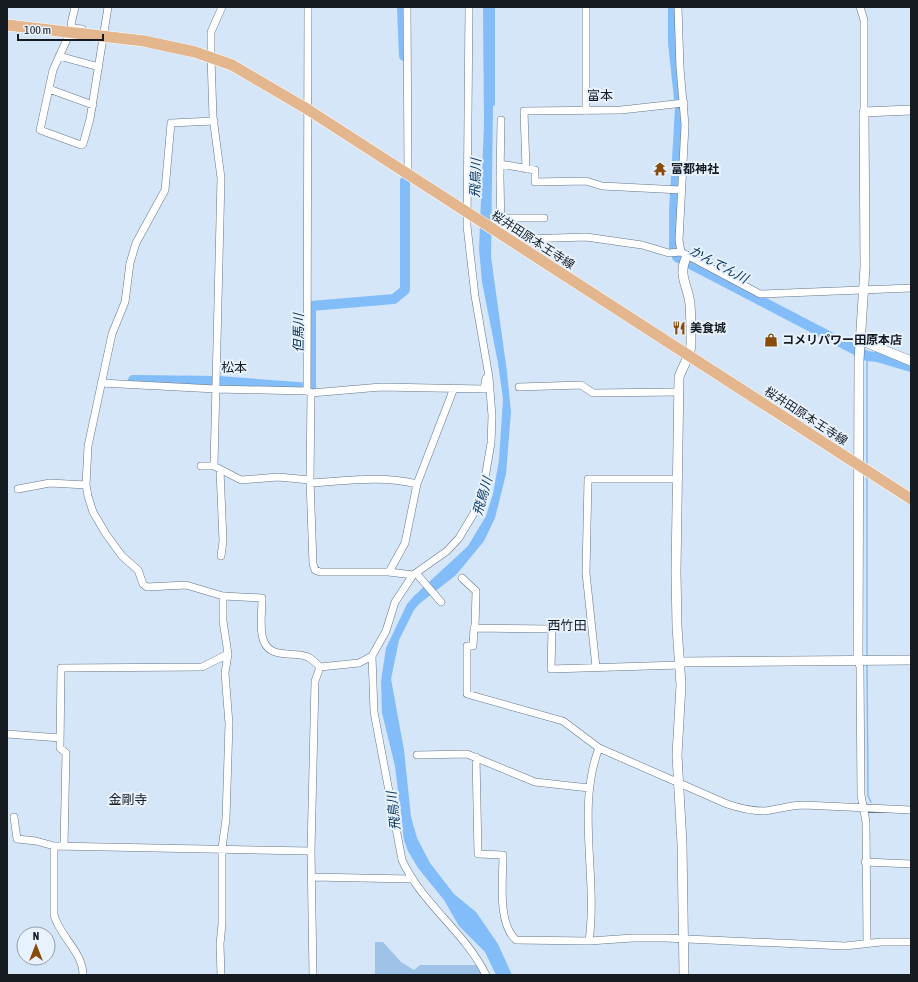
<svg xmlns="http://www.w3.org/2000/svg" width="918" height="982" font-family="'Asap Condensed','Noto Sans JP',sans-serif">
	<rect width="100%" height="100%" fill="#d5e6f9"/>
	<!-- green -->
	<path fill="#9ec2e8" d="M375 942H383L401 962 414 970 420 965H477L482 975H375Z"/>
	<!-- water -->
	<path fill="#82bdfa" d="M483 7H495V105L493 106 491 257 507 372 511 412 506 474 495 518 484 541 456 575 419 604 414 610 399 640 391 679 404 750 411 817 417 838 430 863 454 894 476 912 498 944 512 975H496L485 952 459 926 444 900 418 868 408 851 404 840 395 766 382 713 381 681 386 648 407 604 414 596 468 546 486 516 493 494 499 460 503 399 498 363 482 282 479 249 484 124Z"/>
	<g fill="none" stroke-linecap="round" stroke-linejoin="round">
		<!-- stream -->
		<path stroke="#82bdfa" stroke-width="1.5" d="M867 465V356
			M867 657V477
			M867 665 868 796 871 802"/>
		<!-- river -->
		<path stroke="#82bdfa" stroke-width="10" d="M402 7 404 56
			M673 7V43L680 108 674 211V248L677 257 867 356 877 357 911 367
			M133 380 219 381 311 388V306L394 299 405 290V181"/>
		<!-- street casing -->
		<g stroke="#667586" stroke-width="8">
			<path id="street" d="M75 7 71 24 73 28 82 29
				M308 7 307 391 311 393 381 387 484 389 486 378 489 377
				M407 7 408 175
				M586 7V111
				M678 7 680 68 685 125 679 240 681 252
				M860 7 864 20V112
				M76 37H68L53 70 40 130 81 145 83 144 90 119 108 7
				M59 56 99 67
				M49 89 93 105
				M214 121 171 123 165 190 136 243 130 263 125 302 112 334 88 446 86 485 88 496 93 512 106 534 122 556 138 570 143 584 147 587 186 585 223 596 262 598C262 610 260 623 262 635 267 662 292 650 308 657 312 659 317 664 320 667
				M500 164 535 170V182L586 181 602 186 681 190
				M526 169 524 111 621 110 684 103
				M501 218H544
				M503 227 524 239 586 237 642 245 669 253 681 252 760 294 911 288
				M501 231 500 177 501 120
				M101 383 216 389 307 391
				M519 387 581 385 593 393 678 392
				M311 393 310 480 313 564 315 570 320 572H389L413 575
				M201 466H214L241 480 278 477 310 480
				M214 466 221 178 213 117 211 57V32L222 7
				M220 470 223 541 221 556
				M310 483C345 481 383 475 417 484
				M18 489 50 483 86 485
				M389 572 405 543 417 484 454 388
				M416 573 441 602
				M462 578 476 591 475 628
				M372 656 374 712 402 860C422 904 465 932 486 975
				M858 661 860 667 861 795 866 822 867 943
				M680 665 551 669 552 629 474 628 473 646H467V694L563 721 599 748 727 804C739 808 751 811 764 811 777 810 790 805 804 805L911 810
				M596 667 586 573 588 479H678
				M7 734 60 738
				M417 755 467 754 535 782 589 788
				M476 757 478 854 503 855C503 879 497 923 516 940L589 941 633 938H665L845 946 881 942H911
				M14 817 17 839 36 841 54 846 311 851
				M54 846V915C60 937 83 952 83 975
				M64 846 66 753 60 748 61 668 202 667 228 654
				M865 862 911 864
				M312 877 410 879
				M589 941C598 878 576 807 599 748
				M221 975 220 944 222 924V848L226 819 229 724 225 673 228 654 223 621V596
				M313 975 311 851 315 681 320 667 359 663 372 656 386 631 395 602 413 575 447 551 459 538 474 513 484 484 491 443 492 416 489 377 475 296 467 226 469 7"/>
		</g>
		<!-- secondary casing -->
		<g stroke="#667586" stroke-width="10">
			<path id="secondary" d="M860 340 911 361
				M858 661 859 360 865 267 864 112 911 110
				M680 662 911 660
				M684 975 682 844 677 755 681 685 677 627 676 572 679 377C683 366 690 356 691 345 691 332 691 317 690 304 688 285 677 275 687 256"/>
		</g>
		<!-- primary casing -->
		<g stroke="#fff" stroke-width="12">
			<path id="primary" d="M7 25 144 41 195 52 232 65 307 109 911 499"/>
		</g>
		<!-- street -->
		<use href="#street" stroke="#fff" stroke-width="7"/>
		<!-- secondary -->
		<use href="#secondary" stroke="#fff" stroke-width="9"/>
		<!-- primary -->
		<use href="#primary" stroke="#e4b68e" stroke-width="11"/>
	</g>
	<!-- icons -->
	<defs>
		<g id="temple-bare" transform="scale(1.08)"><path d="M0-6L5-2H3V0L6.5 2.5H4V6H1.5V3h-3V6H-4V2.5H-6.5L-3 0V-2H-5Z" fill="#884b0a" stroke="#e8f2fe" stroke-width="2.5" paint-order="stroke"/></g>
		<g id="restaurant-bare" transform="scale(1.08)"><path d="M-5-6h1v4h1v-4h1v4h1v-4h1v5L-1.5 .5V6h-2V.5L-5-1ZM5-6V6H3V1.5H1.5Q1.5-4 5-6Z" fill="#884b0a" stroke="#e8f2fe" stroke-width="2.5" paint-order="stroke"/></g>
		<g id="shop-bare" transform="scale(1.08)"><path d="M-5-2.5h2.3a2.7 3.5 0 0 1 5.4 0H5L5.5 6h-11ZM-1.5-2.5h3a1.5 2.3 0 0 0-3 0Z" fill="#884b0a" stroke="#e8f2fe" stroke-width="2.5" paint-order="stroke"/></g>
	</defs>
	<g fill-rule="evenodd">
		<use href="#temple-bare" x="660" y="169"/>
		<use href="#restaurant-bare" x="679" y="328"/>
		<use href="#shop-bare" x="771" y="340"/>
	</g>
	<g text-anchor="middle" stroke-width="4" stroke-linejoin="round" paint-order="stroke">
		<!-- poi labels -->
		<g font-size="12" font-weight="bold" fill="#151b21" stroke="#e8f2fe" text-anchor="start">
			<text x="671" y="173">富都神社</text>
			<text x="690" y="332">美食城</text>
			<text x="782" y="344">コメリパワー田原本店</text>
		</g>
		<!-- street labels -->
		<g font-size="12" fill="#151b21" stroke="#e8f2fe">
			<text transform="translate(533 240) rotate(33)" y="4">桜井田原本王寺線</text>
			<text transform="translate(806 416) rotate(33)" y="4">桜井田原本王寺線</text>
		</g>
		<!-- neighbourhood labels -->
		<g font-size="13" fill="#151b21" stroke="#e8f2fe">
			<text x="600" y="100">富本</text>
			<text x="234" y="372">松本</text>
			<text x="567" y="630">西竹田</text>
			<text x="128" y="804">金剛寺</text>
		</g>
		<!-- water labels -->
		<g font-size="13" font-style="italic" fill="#043057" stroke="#e8f2fe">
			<text transform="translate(475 178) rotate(-88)" y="5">飛鳥川</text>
			<text transform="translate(719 264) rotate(28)" y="5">かんでん川</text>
			<text transform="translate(298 333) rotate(-90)" y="5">但馬川</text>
			<text transform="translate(482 496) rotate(-74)" y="5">飛鳥川</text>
			<text transform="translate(393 811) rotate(-96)" y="5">飛鳥川</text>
		</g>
	</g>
	<!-- border -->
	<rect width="918" height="982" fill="none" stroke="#151b21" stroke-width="16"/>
	<!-- north arrow -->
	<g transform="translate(36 946)"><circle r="19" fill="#e8f2fe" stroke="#949ca6"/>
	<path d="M0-3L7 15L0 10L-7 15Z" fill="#884b0a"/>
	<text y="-6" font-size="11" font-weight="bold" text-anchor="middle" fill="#151b21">N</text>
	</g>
	<!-- scale -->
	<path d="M18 34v6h85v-6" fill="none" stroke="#151b21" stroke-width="2"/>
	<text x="24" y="34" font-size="12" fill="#151b21" stroke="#e8f2fe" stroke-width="3" paint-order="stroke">100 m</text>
</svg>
